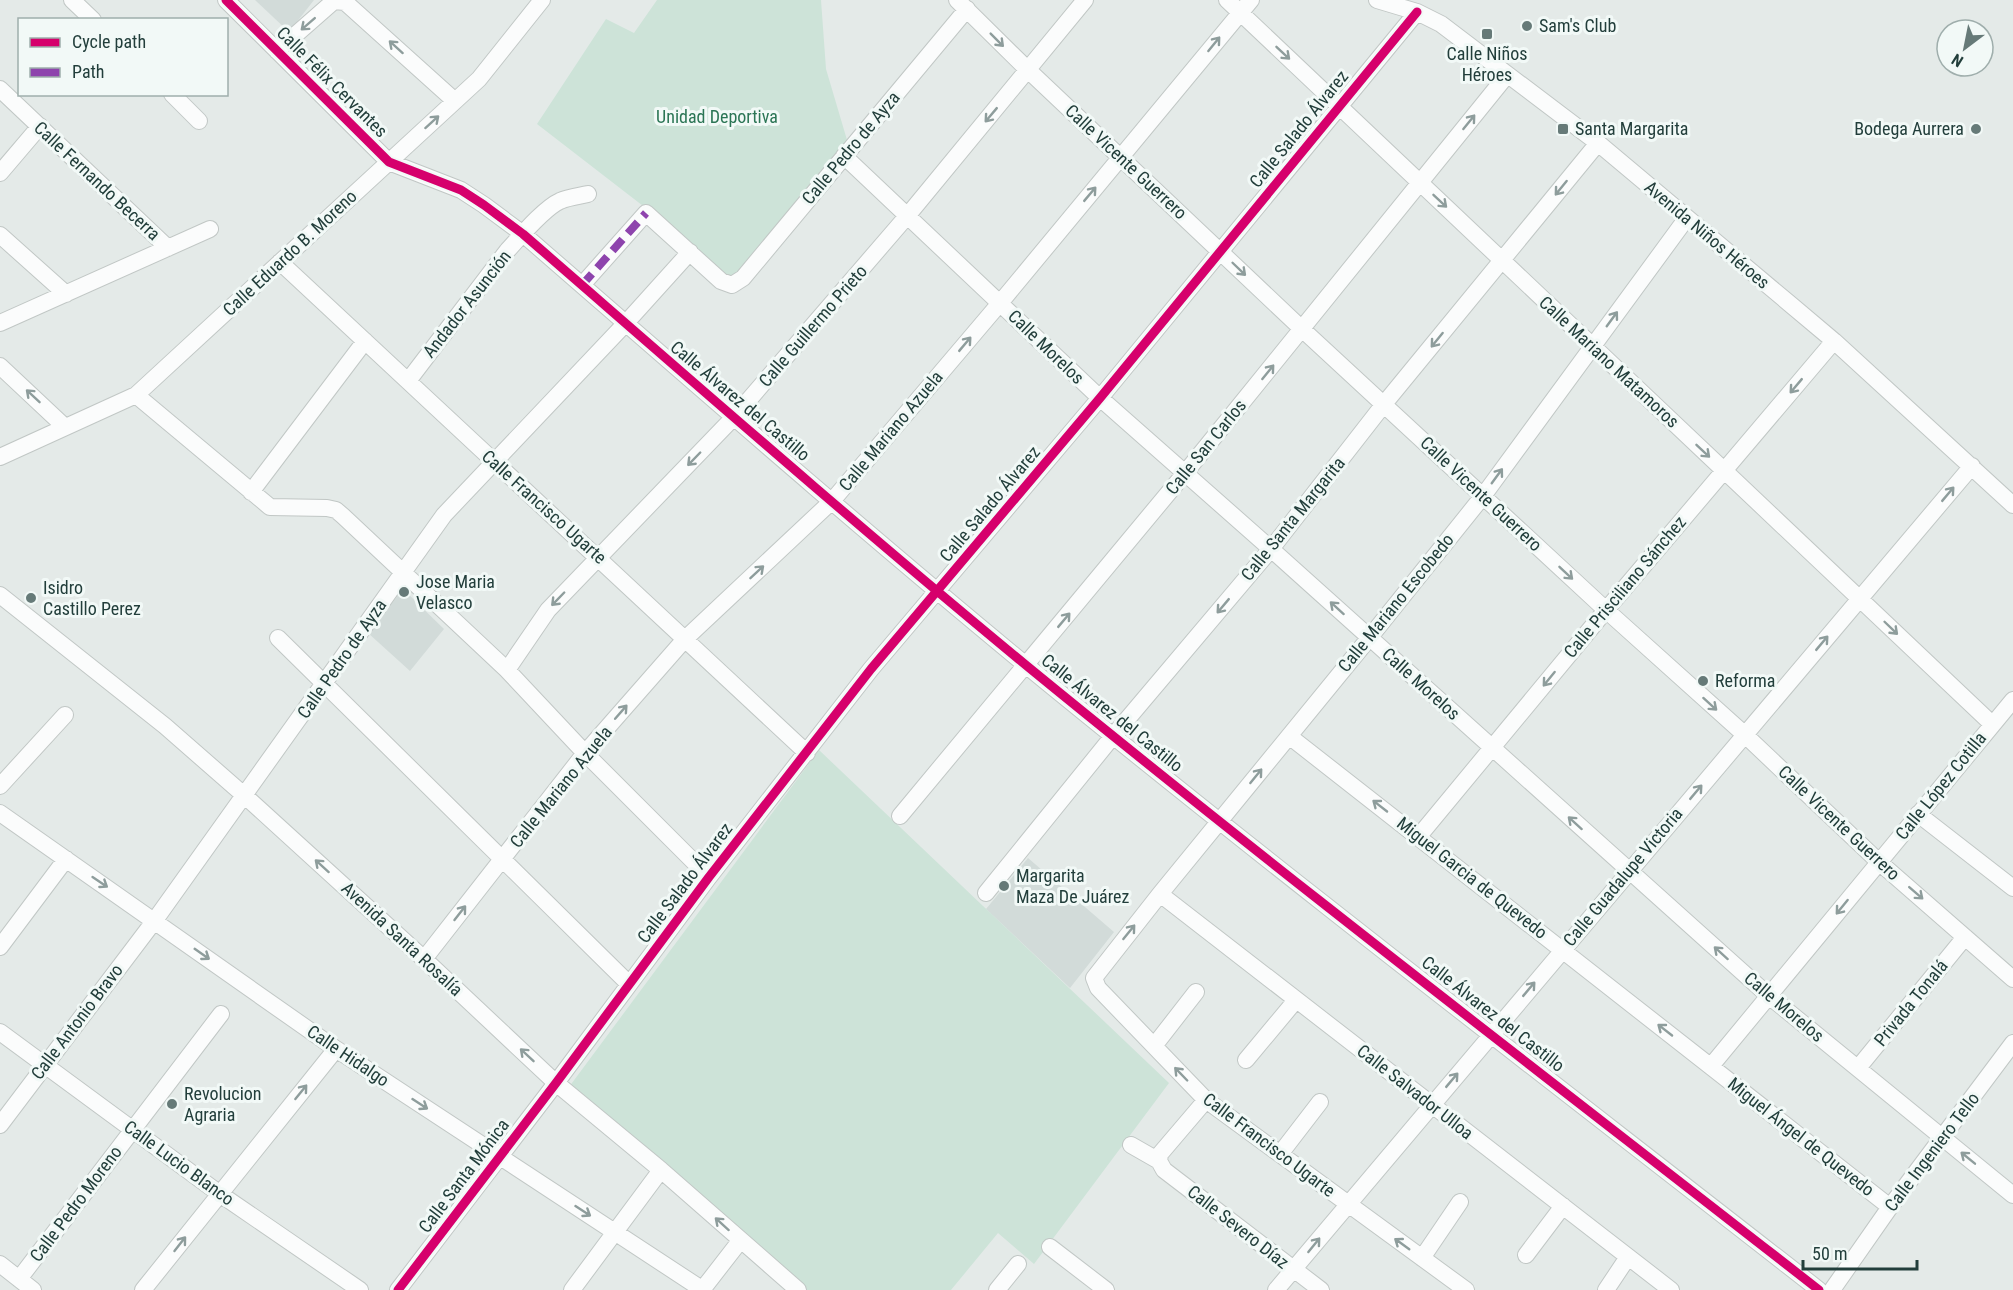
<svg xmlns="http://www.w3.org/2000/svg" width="2013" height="1290" font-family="'Roboto Condensed',sans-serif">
	<rect width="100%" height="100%" fill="#e4eae8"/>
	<!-- built -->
	<path fill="#d2dbd9" d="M255 0H314L289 32Z
		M403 589 444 629 410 671 368 633Z
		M1028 858 1114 932 1070 988 986 909Z"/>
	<!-- green -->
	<path fill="#cde3d8" d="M657 0H821L826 69 847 140 733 282 647 209 537 124 606 19 634 33Z
		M819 750 1169 1083 1034 1264 998 1233 951 1290H807L569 1087Z"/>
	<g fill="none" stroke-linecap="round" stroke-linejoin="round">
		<!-- minor casing -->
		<g stroke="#c1c7c5" stroke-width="18">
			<path id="minor" d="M72 0 93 20
				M226 0 389 162 461 190 484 205 523 234C690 379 856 525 1027 666 1287 879 1554 1083 1819 1290
				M957 0 1028 70 1303 330 1606 610 1744 734 1879 862 2013 979
				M1227 0 1992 724
				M1377 0 1417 12 1441 24 1598 143 1790 304 1834 341 2013 505
				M277 51 334 1 345 2 455 101
				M0 89 168 248
				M172 94 199 121
				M844 156 1100 398 1271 549 1769 996 2013 1195
				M0 173 40 126
				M0 235 66 294
				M280 262 807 753
				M582 285 646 213 721 281 732 285 743 278 967 9
				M0 323 210 229
				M0 366 65 427
				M408 381 507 251C519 238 544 208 560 201 568 197 579 196 588 194
				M136 395 270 507 327 508 336 510 343 516 507 670 585 753 709 877
				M0 457 136 395 479 79 542 0
				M251 492 365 341
				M0 595 165 726 245 796 424 959 556 1083 661 1170 798 1290
				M278 638 629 984
				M507 670 548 610 734 417 908 215 1085 0
				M1289 736 1890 1207
				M0 786 65 715
				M0 813 336 1049 703 1290
				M1918 814 2013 888
				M900 816 1185 473 1507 75
				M1419 836 1606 610 1834 341
				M986 893 1113 736 1271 549 1384 404 1598 143
				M1160 894 1671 1290
				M0 947 66 859
				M424 959 585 753 685 639 832 501 1000 303 1251 0
				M0 1032 220 1194 360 1290
				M1154 1046 1196 992
				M1246 1060 1296 1000
				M1711 1066 2013 700
				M1858 1068 1965 937
				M0 1125 155 920 444 515 625 324 690 252
				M1131 1145 1159 1161 1164 1170 1321 1290
				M1280 1154 1320 1102
				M1159 1161 1160 1154 1206 1100
				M1050 1247 1106 1290
				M1526 1255 1563 1206
				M1422 1258 1460 1202
				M0 1264 33 1290
				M19 1279 221 1014
				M143 1290 336 1049
				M398 1290 556 1083 709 877 871 669 1100 398 1417 12
				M572 1290 661 1170
				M702 1290 740 1241
				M997 1290 1018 1264
				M1276 1290 1972 466
				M1466 1290 1206 1100 1098 988 1094 978 1160 894 1370 637 1483 496 1686 219
				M1606 1290 1628 1257
				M1832 1290 1890 1207 2013 1043"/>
		</g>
		<!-- minor -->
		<use href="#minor" stroke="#fbfcfc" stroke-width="16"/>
		<!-- quiet -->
		<path stroke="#8e44ad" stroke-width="8" stroke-dasharray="15 8" stroke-linecap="butt" d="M582 285 646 213"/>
		<!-- cycleway casing -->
		<g stroke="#f2f9f7" stroke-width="13">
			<path id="cycleway" d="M226 0 389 162 461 190 484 205 523 234C690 379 856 525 1027 666 1287 879 1554 1083 1819 1290
				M398 1290 556 1083 709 877 871 669 1100 398 1417 12"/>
		</g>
		<!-- cycleway -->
		<use href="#cycleway" stroke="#d6006c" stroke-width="9"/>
	</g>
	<!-- one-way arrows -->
	<defs><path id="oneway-shaft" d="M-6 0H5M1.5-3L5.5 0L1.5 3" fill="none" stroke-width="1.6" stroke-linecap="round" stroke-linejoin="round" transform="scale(1.5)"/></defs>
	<g stroke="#8e9d9c">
		<use href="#oneway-shaft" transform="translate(308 24) rotate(139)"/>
		<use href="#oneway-shaft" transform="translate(997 40) rotate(45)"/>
		<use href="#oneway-shaft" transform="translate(1214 44) rotate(-51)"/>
		<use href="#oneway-shaft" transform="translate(396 47) rotate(-138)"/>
		<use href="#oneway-shaft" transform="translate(1283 53) rotate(43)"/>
		<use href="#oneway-shaft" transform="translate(991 115) rotate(130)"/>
		<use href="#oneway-shaft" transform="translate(432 122) rotate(-42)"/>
		<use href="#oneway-shaft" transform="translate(1469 122) rotate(-51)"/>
		<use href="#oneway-shaft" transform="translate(1561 188) rotate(129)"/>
		<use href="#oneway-shaft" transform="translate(1090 194) rotate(-50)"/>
		<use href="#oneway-shaft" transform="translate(1440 201) rotate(43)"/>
		<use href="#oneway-shaft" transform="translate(1239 269) rotate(44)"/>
		<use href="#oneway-shaft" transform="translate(1612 319) rotate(-54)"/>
		<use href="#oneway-shaft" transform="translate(1437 340) rotate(129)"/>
		<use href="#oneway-shaft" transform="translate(965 344) rotate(-50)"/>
		<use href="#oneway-shaft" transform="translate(1268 372) rotate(-51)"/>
		<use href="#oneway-shaft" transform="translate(1796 386) rotate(130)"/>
		<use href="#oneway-shaft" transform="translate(33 396) rotate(-137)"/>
		<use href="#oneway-shaft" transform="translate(1703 451) rotate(43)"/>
		<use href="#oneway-shaft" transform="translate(694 459) rotate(134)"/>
		<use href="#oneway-shaft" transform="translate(1497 476) rotate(-54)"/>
		<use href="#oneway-shaft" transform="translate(1948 494) rotate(-50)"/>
		<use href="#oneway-shaft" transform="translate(757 572) rotate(-43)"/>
		<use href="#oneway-shaft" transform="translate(1566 573) rotate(43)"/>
		<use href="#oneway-shaft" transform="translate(558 599) rotate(134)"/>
		<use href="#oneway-shaft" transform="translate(1223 606) rotate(130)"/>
		<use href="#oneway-shaft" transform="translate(1337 608) rotate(-138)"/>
		<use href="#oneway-shaft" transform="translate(1064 620) rotate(-50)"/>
		<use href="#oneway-shaft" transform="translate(1891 628) rotate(44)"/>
		<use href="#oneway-shaft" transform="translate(1822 643) rotate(-50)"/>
		<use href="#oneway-shaft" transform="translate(1549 679) rotate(129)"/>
		<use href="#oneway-shaft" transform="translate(1710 704) rotate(42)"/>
		<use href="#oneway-shaft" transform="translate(621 712) rotate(-49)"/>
		<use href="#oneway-shaft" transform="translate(1256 776) rotate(-51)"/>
		<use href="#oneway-shaft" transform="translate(1696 792) rotate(-50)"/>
		<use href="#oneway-shaft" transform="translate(1380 806) rotate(-142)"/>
		<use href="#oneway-shaft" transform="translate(1575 823) rotate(-138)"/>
		<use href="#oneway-shaft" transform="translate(322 866) rotate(-138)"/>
		<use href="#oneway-shaft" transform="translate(100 882) rotate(34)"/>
		<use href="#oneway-shaft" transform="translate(1916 893) rotate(41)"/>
		<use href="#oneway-shaft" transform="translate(1842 907) rotate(129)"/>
		<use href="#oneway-shaft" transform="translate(460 913) rotate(-52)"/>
		<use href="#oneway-shaft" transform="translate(1129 932) rotate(-51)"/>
		<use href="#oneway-shaft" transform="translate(1721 953) rotate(-138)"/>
		<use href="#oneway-shaft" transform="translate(202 954) rotate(35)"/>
		<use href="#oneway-shaft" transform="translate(1529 989) rotate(-50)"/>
		<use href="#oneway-shaft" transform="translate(1665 1030) rotate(-142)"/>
		<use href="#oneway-shaft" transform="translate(527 1055) rotate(-137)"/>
		<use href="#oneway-shaft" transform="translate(1181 1074) rotate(-134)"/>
		<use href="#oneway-shaft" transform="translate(1452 1080) rotate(-50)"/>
		<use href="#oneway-shaft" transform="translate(301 1092) rotate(-51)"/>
		<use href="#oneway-shaft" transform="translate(420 1104) rotate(33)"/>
		<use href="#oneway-shaft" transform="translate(1968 1158) rotate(-141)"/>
		<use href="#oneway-shaft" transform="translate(583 1211) rotate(33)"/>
		<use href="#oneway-shaft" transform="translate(722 1224) rotate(-138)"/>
		<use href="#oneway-shaft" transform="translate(180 1244) rotate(-52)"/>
		<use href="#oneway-shaft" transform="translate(1402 1244) rotate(-144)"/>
		<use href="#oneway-shaft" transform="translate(1314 1245) rotate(-51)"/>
	</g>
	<!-- markers -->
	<g fill="#667a78" stroke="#f2f9f7" stroke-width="2">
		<circle cx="1527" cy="26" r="6"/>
		<rect x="1481" y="28" width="12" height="12" rx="3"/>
		<rect x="1557" y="123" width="12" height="12" rx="3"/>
		<circle cx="1976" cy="129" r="6"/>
		<circle cx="404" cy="592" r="6"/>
		<circle cx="31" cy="598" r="6"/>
		<circle cx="1703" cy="681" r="6"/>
		<circle cx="1004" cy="886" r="6"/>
		<circle cx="172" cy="1104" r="6"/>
	</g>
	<g text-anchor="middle" stroke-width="6" stroke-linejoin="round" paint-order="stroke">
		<!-- poi labels -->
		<g font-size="18" fill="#223e3b" stroke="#f2f9f7" text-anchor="start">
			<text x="1539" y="32">Sam's Club</text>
			<text x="1487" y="60" text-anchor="middle">Calle Niños<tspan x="1487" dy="21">Héroes</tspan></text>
			<text x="1575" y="135">Santa Margarita</text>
			<text x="1964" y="135" text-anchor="end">Bodega Aurrera</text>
			<text x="416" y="588">Jose Maria<tspan x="416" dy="21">Velasco</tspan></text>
			<text x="43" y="594">Isidro<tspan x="43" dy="21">Castillo Perez</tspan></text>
			<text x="1715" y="687">Reforma</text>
			<text x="1016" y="882">Margarita<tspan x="1016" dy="21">Maza De Juárez</tspan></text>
			<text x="184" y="1100">Revolucion<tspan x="184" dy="21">Agraria</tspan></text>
		</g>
		<!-- street labels -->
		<g font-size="18" fill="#223e3b" stroke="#f2f9f7">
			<text transform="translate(332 82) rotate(45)" y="6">Calle Félix Cervantes</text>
			<text transform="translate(1299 129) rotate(-51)" y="6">Calle Salado Álvarez</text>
			<text transform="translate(851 148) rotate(-50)" y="6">Calle Pedro de Ayza</text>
			<text transform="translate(1126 162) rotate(43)" y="6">Calle Vicente Guerrero</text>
			<text transform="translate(97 181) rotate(43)" y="6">Calle Fernando Becerra</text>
			<text transform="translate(1707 235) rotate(40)" y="6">Avenida Niños Héroes</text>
			<text transform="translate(290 253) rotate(-43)" y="6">Calle Eduardo B. Moreno</text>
			<text transform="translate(467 304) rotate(-52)" y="6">Andador Asunción</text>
			<text transform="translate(813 326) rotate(-49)" y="6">Calle Guillermo Prieto</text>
			<text transform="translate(1046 347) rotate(44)" y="6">Calle Morelos</text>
			<text transform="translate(1609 362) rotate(43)" y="6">Calle Mariano Matamoros</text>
			<text transform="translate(740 401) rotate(40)" y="6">Calle Álvarez del Castillo</text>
			<text transform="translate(891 431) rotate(-50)" y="6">Calle Mariano Azuela</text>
			<text transform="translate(1206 447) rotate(-51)" y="6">Calle San Carlos</text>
			<text transform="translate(1481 494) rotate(43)" y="6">Calle Vicente Guerrero</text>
			<text transform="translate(990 504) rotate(-50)" y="6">Calle Salado Álvarez</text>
			<text transform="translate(544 507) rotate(42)" y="6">Calle Francisco Ugarte</text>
			<text transform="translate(1293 519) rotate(-51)" y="6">Calle Santa Margarita</text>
			<text transform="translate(1625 587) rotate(-50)" y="6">Calle Prisciliano Sánchez</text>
			<text transform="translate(1396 603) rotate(-51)" y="6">Calle Mariano Escobedo</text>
			<text transform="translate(342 659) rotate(-55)" y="6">Calle Pedro de Ayza</text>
			<text transform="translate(1421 684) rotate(42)" y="6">Calle Morelos</text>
			<text transform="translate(1112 713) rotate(39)" y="6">Calle Álvarez del Castillo</text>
			<text transform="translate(1941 786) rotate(-51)" y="6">Calle López Cotilla</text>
			<text transform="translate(561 787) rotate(-51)" y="6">Calle Mariano Azuela</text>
			<text transform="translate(1839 823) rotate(43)" y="6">Calle Vicente Guerrero</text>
			<text transform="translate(1623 877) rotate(-50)" y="6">Calle Guadalupe Victoria</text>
			<text transform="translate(1472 878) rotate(38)" y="6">Miguel Garcia de Quevedo</text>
			<text transform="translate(685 883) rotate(-53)" y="6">Calle Salado Álvarez</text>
			<text transform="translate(402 939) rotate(43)" y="6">Avenida Santa Rosalía</text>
			<text transform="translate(1911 1003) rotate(-51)" y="6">Privada Tonalá</text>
			<text transform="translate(1784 1007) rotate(40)" y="6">Calle Morelos</text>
			<text transform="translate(1493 1014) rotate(38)" y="6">Calle Álvarez del Castillo</text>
			<text transform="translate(77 1022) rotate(-53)" y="6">Calle Antonio Bravo</text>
			<text transform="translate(348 1056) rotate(34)" y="6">Calle Hidalgo</text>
			<text transform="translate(1415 1092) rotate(38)" y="6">Calle Salvador Ulloa</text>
			<text transform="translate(1801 1137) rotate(38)" y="6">Miguel Ángel de Quevedo</text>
			<text transform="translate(1269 1145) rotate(37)" y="6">Calle Francisco Ugarte</text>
			<text transform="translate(1932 1152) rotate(-53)" y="6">Calle Ingeniero Tello</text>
			<text transform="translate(179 1163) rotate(36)" y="6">Calle Lucio Blanco</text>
			<text transform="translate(464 1176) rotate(-53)" y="6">Calle Santa Mónica</text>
			<text transform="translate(76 1204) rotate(-53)" y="6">Calle Pedro Moreno</text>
			<text transform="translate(1238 1227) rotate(38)" y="6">Calle Severo Díaz</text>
		</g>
		<!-- park labels -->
		<g font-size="18" fill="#2b7555" stroke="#f2f9f7">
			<text x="717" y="123">Unidad Deportiva</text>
		</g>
	</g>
	<!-- legend -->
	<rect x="18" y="18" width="210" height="78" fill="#f2f9f7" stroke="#9faeac" stroke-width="1.5"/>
	<rect x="30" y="38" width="30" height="9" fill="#d6006c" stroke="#9faeac" stroke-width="1.5"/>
	<text x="72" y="48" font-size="18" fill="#223e3b">Cycle path</text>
	<rect x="30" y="68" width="30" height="9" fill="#8e44ad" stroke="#9faeac" stroke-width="1.5"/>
	<text x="72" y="78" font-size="18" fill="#223e3b">Path</text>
	<!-- north arrow -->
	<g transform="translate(1965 48) rotate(212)"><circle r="28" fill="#f2f9f7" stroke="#9faeac" stroke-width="1.5"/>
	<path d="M0-4.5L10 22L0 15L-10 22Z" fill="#667a78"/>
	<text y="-9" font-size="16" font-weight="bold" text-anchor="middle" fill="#223e3b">N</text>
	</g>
	<!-- scale -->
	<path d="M1803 1260v9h114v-9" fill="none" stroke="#223e3b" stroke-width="3"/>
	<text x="1812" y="1260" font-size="18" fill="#223e3b" stroke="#f2f9f7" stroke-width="4.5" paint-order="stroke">50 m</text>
</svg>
